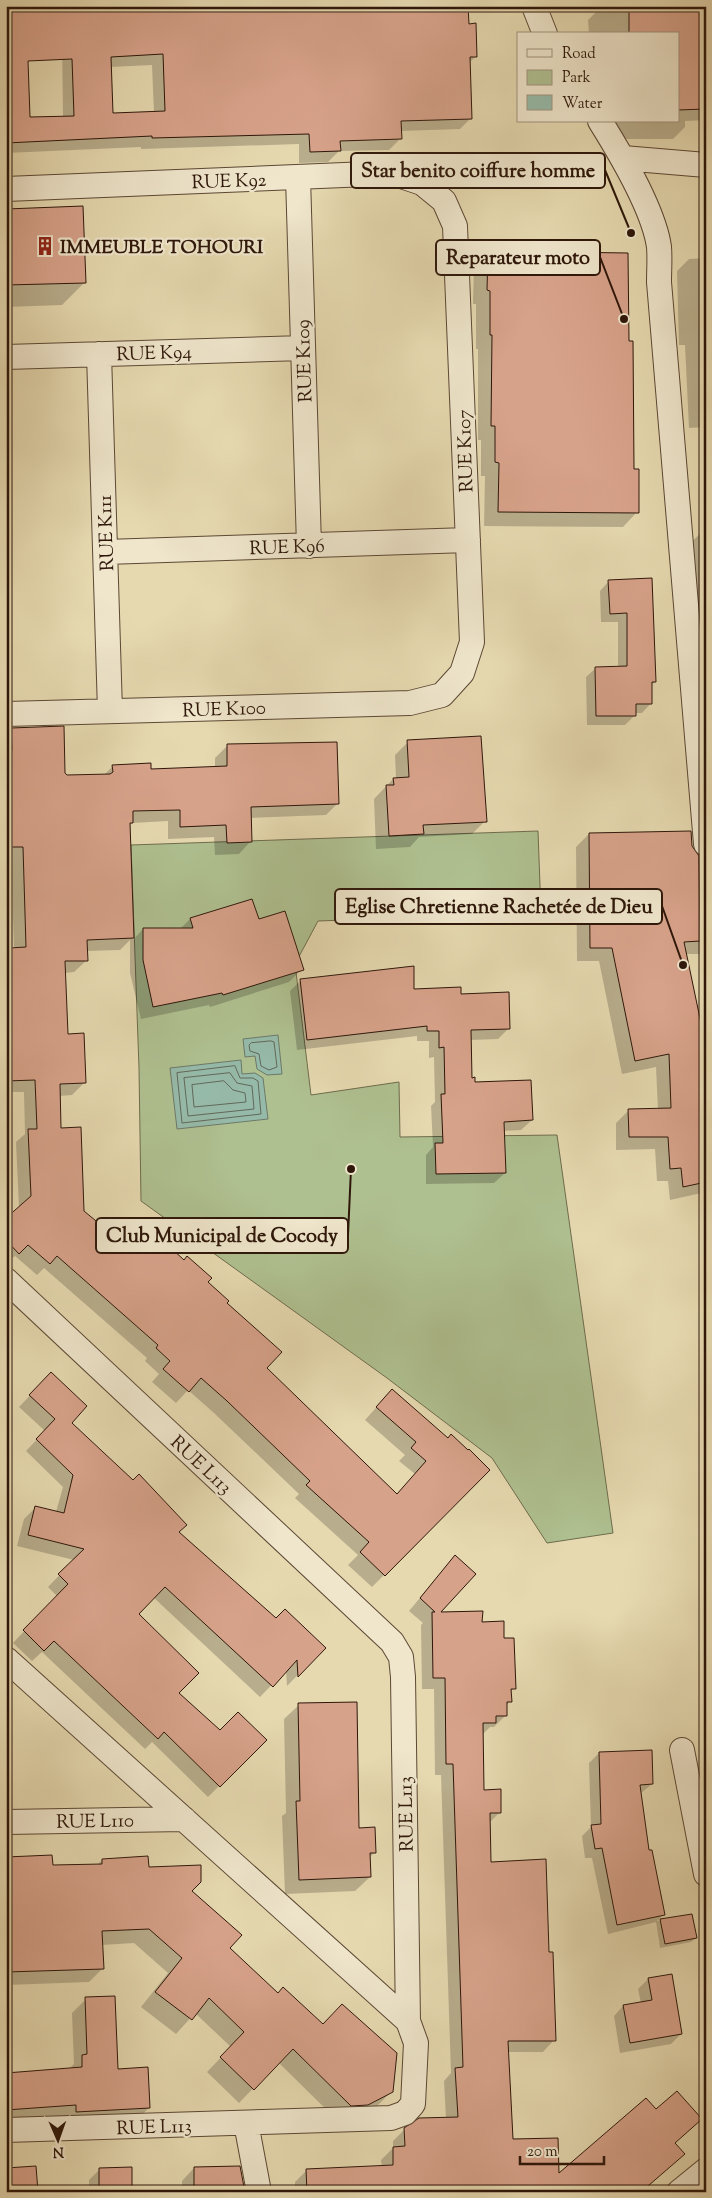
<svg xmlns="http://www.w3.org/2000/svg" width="712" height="2198" font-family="'Sorts Mill Goudy',serif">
	<rect width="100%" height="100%" fill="#e6d9b0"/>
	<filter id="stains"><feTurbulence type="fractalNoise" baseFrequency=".004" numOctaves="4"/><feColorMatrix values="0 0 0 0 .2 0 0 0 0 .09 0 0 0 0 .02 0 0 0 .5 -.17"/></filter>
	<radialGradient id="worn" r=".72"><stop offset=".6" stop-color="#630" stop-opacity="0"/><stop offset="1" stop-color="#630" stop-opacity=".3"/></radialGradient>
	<!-- green -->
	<path fill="#afc090" stroke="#6e6c4d" d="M538 831 541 913 318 921 295 964 311 1095 399 1082 400 1137 557 1135 613 1533 547 1543 492 1458 387 1378 141 1201 139 1068 131 845Z"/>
	<!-- water -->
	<path fill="#96baa9" stroke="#6c7969" d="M278 1035 282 1074 267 1075 257 1069 255 1056 245 1057 243 1039Z
		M241 1060 242 1074 255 1073 263 1078 268 1119 177 1129 170 1068Z"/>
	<!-- shadow -->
	<path fill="#0003" fill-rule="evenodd" d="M598 6H706V120L685 121V127L673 139H608L594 121H678V34H589L588 20 598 10Z
		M467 25 476 56 469 63 471 118 460 129 400 131 401 138 389 150 339 151 328 162 299 163V144L141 149V147L6 153V73L29 119 63 118 62 42ZM152 65 154 113 112 114 110 67Z
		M6 210 85 282 62 305 6 307Z
		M488 252 628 342 633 470 637 512 623 527 484 526 485 476H481V440H478V349H476V304H473L474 267Z
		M706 258V427L689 428 685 345H679L677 271 689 259Z
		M706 514V667H695L687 546 700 534V520Z
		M651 579 655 682 651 685V703L642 713H635V715L625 725H587L586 677 596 668H618V622H601L600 591 609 581Z
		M12 729 67 776 104 775 113 766 150 770 215 768V758L227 746 338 803 326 815 250 818 251 841 239 854 215 855 214 837 168 839V821L132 823 129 826 133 940 143 929H180L190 919 258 921 302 969 289 982 210 1007 209 1005 141 1019 130 973V940L120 950 86 951 87 960 74 972 64 973 67 1035 84 1083 72 1095 59 1096 60 1129 83 1212 125 1246 207 1282 225 1304 265 1368 396 1495 415 1474 399 1461 405 1455 365 1420 392 1390 448 1439 489 1470 372 1587 348 1565 358 1555 295 1498 299 1494 214 1413 188 1390 176 1403 152 1382 159 1374 145 1361 147 1358 44 1268 37 1275 15 1256 6 1264V1219L19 1208 16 1142 25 1134 24 1092H6V953L10 949H14L11 859H6V735Z
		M408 742 485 821 472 834 419 837 410 847 376 849 374 799 393 779H396L395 755Z
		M589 834 691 846 698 882 706 881V954H686L706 1053V1192L670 1200 668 1181H657L655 1149 616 1150V1123L629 1110H658L656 1067 622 1074 599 961H577L576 847Z
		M412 968 413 990 460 995 509 1028 498 1039 470 1040 471 1079 474 1083 532 1120 521 1130 503 1131 505 1173 494 1183 426 1184V1155L433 1147 431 1106 435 1102 434 1057 429 1058V1041H417V1036L297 1050 290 991 300 981Z
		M40 1385 70 1423 178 1532 276 1620 324 1648 287 1686 286 1670 260 1697 153 1597 137 1614 177 1693 220 1731 265 1740 208 1797 152 1742 145 1749 42 1652 32 1661 13 1643 57 1596 48 1587 74 1560 17 1546 24 1519 36 1507 56 1512 63 1487 26 1451 45 1431 19 1407Z
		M455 1556 438 1613 481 1623 503 1640 514 1688 510 1693V1701L506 1706V1715L494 1727H490L483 1734V1791L500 1812 489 1823 490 1863 548 1953 554 2040 543 2052H507L512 2141 558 2176 674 2144 683 2154 645 2189 647 2192H295V2182L307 2170 382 2167 381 2160 393 2148V2141L405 2129 446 2118 444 2081 451 2073 441 1775H435L434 1689H422L421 1625 423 1623 409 1611Z
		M299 1705 358 1829 375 1852 369 1858 370 1877 355 1891 285 1894 282 1816 286 1813 284 1719Z
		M599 1753 652 1784 640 1794 648 1852 664 1914 657 1921 691 1915 696 1938 691 1942 660 1948 656 1922 608 1934 592 1858H585L582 1836 591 1827 589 1763Z
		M6 1858 51 1867 97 1865 102 1860 147 1868 190 1891 228 1949 278 1995 392 2091 377 2106 352 2119H336L278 2062 239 2103 207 2072 231 2047 195 2013 176 2034 141 2007 168 1973 134 1943 102 1945 103 1968 89 1982 6 1985Z
		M671 1976 681 2034 671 2044 620 2053 614 2016 623 2006 641 2003 638 1989 648 1979Z
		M86 1999 117 2070 149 2108 135 2121 6 2123V2061L8 2060 9 2074 69 2069 74 2064 72 2013Z
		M194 2168 243 2186 237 2192H182V2181Z
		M100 2169 131 2192H89V2180Z"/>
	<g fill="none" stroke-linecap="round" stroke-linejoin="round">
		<!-- shore -->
		<path stroke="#62685a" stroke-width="1" d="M271 1041 274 1042 277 1067 269 1070 261 1066 259 1054 250 1051 249 1045 251 1043Z
			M235 1066 240 1078H253L258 1081 261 1114 182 1123 177 1073Z
			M230 1073 237 1083 252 1086 254 1109 188 1116 184 1078Z
			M224 1081 233 1090 245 1093 246 1102 194 1107 192 1085Z"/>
	</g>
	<!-- building -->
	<path fill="#d7a28a" stroke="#2e170a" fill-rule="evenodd" d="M6 6H468L469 24 476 23 477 57H470L472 119 401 121 402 139 340 141 341 151 310 152 309 134 152 138V136L6 143ZM163 54 165 111 113 113 111 57ZM72 59 74 116 30 117 28 61Z
		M629 6H706V109L678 110V34H629Z
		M83 206 86 283 6 285V209Z
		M488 251 628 253 629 341H633L634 469H639V513L498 512 499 463 495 462V426H491L492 335H490V291L487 290Z
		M652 578 656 682H652V704H636V716H596L595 667 627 666V613L610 614 608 580Z
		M64 726 65 773 67 775 110 774 113 772 112 765 151 763V769L227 766V744L337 742 339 804 251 807 252 842 227 843 226 825 180 827V810L133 811V823H130L134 938 87 940 88 961H65L68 1034 84 1033 86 1083 60 1084 61 1128 81 1127 84 1211 125 1245 145 1224 184 1260 187 1256 212 1278 208 1282 229 1301 227 1303 282 1352 267 1368 397 1494 426 1461 411 1448 416 1442 376 1407 392 1389 448 1438 451 1434 468 1450 469 1449 490 1470 385 1576 360 1552 369 1542 306 1485 310 1481 227 1401 201 1378 189 1392 163 1369 170 1361 156 1348 158 1345 57 1256 50 1264 28 1245 19 1254 6 1240V1218L31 1196 28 1129H37L35 1080 6 1081V954H10V948L26 947 23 847H6V751L12 750 11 728Z
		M481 736 487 822 423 825 424 834 389 836 386 785H394L393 778 409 777 407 740Z
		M691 831 692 846 699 856 700 941 684 942 706 1047V1182L683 1187 681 1168 670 1169 668 1137H629L628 1109 671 1108 669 1054 635 1061 612 948H590L589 833Z
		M252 899 259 919 285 911 304 970 223 995 222 993 153 1007 143 960V928H193L190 918Z
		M414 966V989L461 987V994L509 992 510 1029 471 1030 472 1078 475 1077V1082L531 1080 533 1120 504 1122 506 1173 436 1174 435 1143H443L441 1094H445L444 1047 439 1048V1031H427V1026L307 1040 300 979Z
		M51 1372 87 1406 72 1423 133 1480 139 1474 187 1525 179 1532 276 1618 285 1609 326 1648 298 1677 297 1660 273 1687 165 1587 139 1614 199 1673 179 1693 220 1730 238 1712 267 1740 220 1787 164 1732 158 1739 54 1641 44 1651 23 1630 68 1584 58 1574 84 1549 28 1535 35 1506 64 1513 73 1475 36 1439 55 1419 29 1395Z
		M455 1555 476 1574 441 1612 483 1611 482 1622 504 1621V1638H514L516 1689H511L512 1702H507V1716H496V1723H483L484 1790 501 1789V1813H490L491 1862 546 1859 549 1952H553L556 2041H508L513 2139 558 2138 559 2173 646 2098 656 2109 677 2091 702 2119 675 2143 685 2154 641 2192H307L306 2169 393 2165V2147L405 2146 404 2128 419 2118 458 2117 455 2068 463 2067 453 1764H446L445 1678H433L432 1612H435L420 1598Z
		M357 1702 359 1828 375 1827 376 1853H370L371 1877 299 1880 296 1801H300L298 1703Z
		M652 1750 653 1784 640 1785 649 1850H652L665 1915 617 1925 602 1848 595 1849 591 1825 601 1824 599 1752Z
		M52 1855 53 1865 102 1864V1859L148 1856 149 1867 201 1865V1882L192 1891 242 1935 230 1948 278 1993 283 1987 323 2024 342 2004 397 2053 393 2092 368 2105 351 2106 293 2049 254 2090 220 2057 244 2032 209 1998 192 2020 155 1992 182 1958 149 1929 102 1931 104 1969 6 1972V1857Z
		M692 1914 697 1938 665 1944 660 1919Z
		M672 1974 682 2034 630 2043 623 2005 652 2000 648 1978Z
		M115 1996 118 2069 148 2067 150 2108 76 2112V2105L6 2110V2073L82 2067V2055L87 2054 85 1997Z
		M36 2166 38 2192H6V2168Z
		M240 2166 244 2187 194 2188V2167Z
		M132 2167V2192H99V2168Z"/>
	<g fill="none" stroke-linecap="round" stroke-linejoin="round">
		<!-- street casing -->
		<g stroke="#5c4834" stroke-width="26">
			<path id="street" d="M534 6 545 34
				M600 121C620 153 654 210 659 247 660 258 659 271 659 282L706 844
				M623 158 706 165
				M298 177 309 546
				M6 189 392 173 422 183 444 201 455 226 472 642 462 673 442 695 410 703 6 714
				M99 354 110 711
				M6 357 303 348
				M106 552 468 540
				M6 1280 392 1642 401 1657 403 1677 408 2021 416 2043 413 2104 405 2113 391 2118 6 2130
				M6 1659 408 2021
				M682 1750 706 1874
				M6 1822 184 1819
				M246 2123 259 2192
				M679 2192 706 2170"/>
		</g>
		<!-- street -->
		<use href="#street" stroke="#efe6cc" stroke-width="24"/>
	</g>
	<!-- icons -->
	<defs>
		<g id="building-bare" transform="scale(1.5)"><path d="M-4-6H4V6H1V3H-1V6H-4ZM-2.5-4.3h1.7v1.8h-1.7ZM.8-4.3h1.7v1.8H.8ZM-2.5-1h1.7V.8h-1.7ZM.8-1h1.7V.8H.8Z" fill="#8f2418" stroke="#efe6cc" stroke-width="2.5" paint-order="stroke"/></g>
	</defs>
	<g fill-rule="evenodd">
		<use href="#building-bare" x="45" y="246"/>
	</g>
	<g text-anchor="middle" stroke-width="4.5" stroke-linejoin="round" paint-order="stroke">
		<!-- street labels -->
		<g font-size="19" fill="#2e170a" stroke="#efe6cc">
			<text transform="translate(229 180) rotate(-2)" y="7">RUE K92</text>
			<text transform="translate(154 352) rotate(-2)" y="7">RUE K94</text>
			<text transform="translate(303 361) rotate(-92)" y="7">RUE K109</text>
			<text transform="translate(464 451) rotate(-92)" y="7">RUE K107</text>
			<text transform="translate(105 533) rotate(-92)" y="7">RUE K111</text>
			<text transform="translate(287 546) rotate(-2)" y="7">RUE K96</text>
			<text transform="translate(224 708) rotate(-2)" y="7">RUE K100</text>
			<text transform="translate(202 1464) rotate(43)" y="7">RUE L113</text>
			<text transform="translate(405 1814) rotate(-91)" y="7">RUE L113</text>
			<text transform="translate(95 1820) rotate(-1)" y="7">RUE L110</text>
			<text transform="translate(154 2126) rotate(-2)" y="7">RUE L113</text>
		</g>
		<!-- poi labels -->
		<g font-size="19" font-weight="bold" fill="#2e170a" stroke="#efe6cc" text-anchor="start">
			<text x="60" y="253">IMMEUBLE TOHOURI</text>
		</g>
	</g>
	<!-- callouts -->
	<path fill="none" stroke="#2e170a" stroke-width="2" d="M631 233L605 170M624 319L600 257M683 965L662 906M351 1169L348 1235"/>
	<g fill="#2e170a" stroke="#efe6cc" stroke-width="2">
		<circle cx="631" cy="233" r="5"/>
		<circle cx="624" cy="319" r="5"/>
		<circle cx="683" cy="965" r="5"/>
		<circle cx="351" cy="1169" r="5"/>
	</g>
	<g fill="#efe6cc" stroke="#2e170a" stroke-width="2">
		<rect x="351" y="153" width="254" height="35" rx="5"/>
		<rect x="436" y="240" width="164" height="35" rx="5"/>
		<rect x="335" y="889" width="327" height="35" rx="5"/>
		<rect x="96" y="1218" width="252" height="35" rx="5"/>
	</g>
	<g font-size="20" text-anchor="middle" font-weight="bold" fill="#2e170a">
		<text x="478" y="177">Star benito coiffure homme</text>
		<text x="518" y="264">Reparateur moto</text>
		<text x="499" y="913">Eglise Chretienne Rachetée de Dieu</text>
		<text x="222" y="1242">Club Municipal de Cocody</text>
	</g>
	<!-- margin -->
	<rect width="712" height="2198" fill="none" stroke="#e6d9b0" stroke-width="25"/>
	<rect x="8" y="8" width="697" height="2183" fill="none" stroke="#2e170a" stroke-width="2.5"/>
	<rect x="12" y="12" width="687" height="2173" fill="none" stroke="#2e170a"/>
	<!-- legend -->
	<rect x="517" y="32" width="162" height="90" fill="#efe6cc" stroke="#a2937e"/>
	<rect x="527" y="49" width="25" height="8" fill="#efe6cc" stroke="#a2937e"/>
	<text x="562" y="58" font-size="15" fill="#2e170a">Road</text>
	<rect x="527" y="70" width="25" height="15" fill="#afc090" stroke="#a2937e"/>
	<text x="562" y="82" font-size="15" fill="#2e170a">Park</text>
	<rect x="527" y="95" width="25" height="15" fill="#96baa9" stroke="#a2937e"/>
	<text x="562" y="108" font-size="15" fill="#2e170a">Water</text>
	<!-- north arrow -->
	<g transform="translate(58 2140) rotate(178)" stroke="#efe6cc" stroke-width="4" paint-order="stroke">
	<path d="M0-4L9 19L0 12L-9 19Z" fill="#2e170a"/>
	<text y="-8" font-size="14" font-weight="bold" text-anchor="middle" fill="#2e170a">N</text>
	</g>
	<!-- scale -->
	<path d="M520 2156v8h84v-8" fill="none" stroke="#2e170a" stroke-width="2.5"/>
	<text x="527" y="2156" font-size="15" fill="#2e170a" stroke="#efe6cc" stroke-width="4" paint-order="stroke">20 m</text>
	<rect width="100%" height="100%" filter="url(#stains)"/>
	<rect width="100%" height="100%" fill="url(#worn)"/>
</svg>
